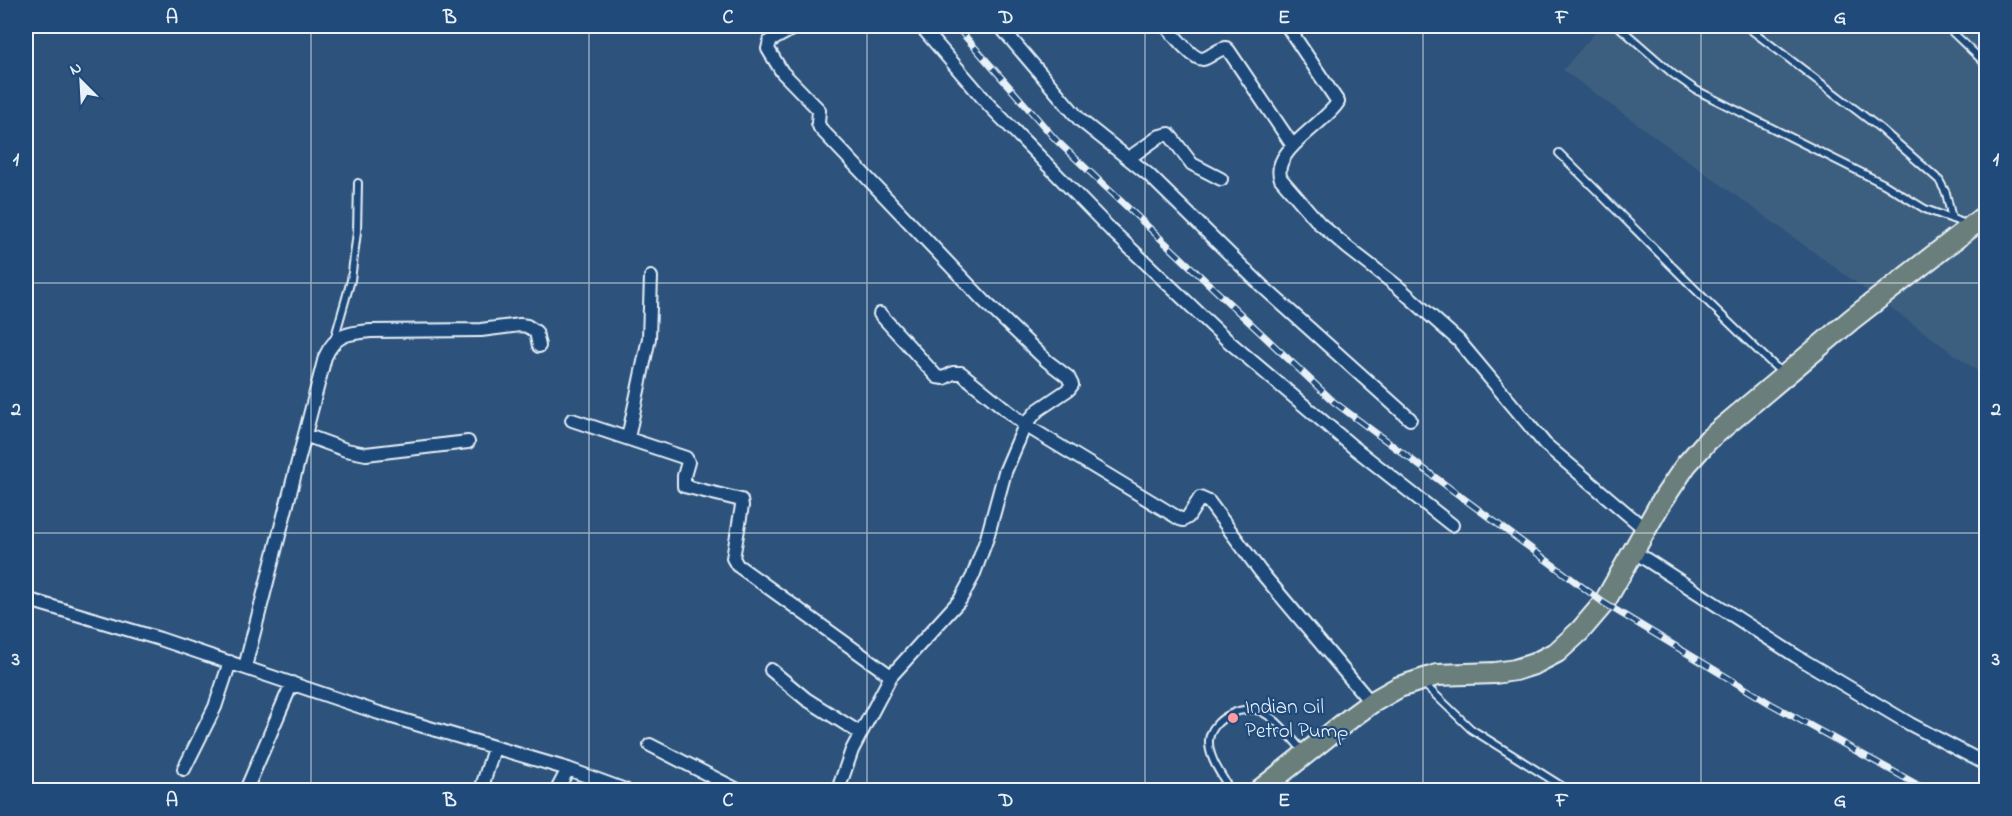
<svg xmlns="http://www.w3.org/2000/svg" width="2012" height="816" font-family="'Indie Flower',sans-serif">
	<rect width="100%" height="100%" fill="#2d537c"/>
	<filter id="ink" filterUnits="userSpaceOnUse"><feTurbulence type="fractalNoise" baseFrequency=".0167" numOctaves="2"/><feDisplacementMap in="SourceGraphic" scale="12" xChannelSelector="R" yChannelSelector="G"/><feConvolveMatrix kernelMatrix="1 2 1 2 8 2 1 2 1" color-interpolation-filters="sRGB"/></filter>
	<g filter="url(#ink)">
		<!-- built -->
		<path fill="#3e5e7f" d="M1601 26H1986V377L1563 70Z"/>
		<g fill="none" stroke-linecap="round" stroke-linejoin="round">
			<!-- service casing -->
			<g stroke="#e8f1f8" stroke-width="10">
				<path id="service" d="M1618 26 1673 74 1696 90 1884 184 1925 209 1966 224
					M1746 26 1881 129 1939 180 1946 193 1952 219
					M1946 26 1986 64
					M1559 153C1633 226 1705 302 1782 373
					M334 340 351 280 357 232 358 183
					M1422 682 1471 729 1568 790
					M1230 790C1222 775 1208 758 1209 740 1211 718 1246 702 1264 713 1279 721 1292 739 1304 752"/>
			</g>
			<!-- minor casing -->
			<g stroke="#e8f1f8" stroke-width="16">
				<path id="minor" d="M795 26 792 29 770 41 768 49 782 72 819 110 818 123 820 128 984 301 1047 361 1068 377 1072 385 1069 389 1038 410 1025 425 1005 472 987 538 973 576 960 600 891 676 852 750 838 790
					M921 26 989 105 1109 228 1227 340 1352 446 1452 525
					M1000 26 1080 120 1149 175 1262 286 1410 419
					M1166 26C1172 33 1193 60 1203 59 1211 57 1217 49 1226 48L1229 51 1293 146
					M1287 26 1338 102C1326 123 1269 152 1281 179L1319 223 1348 248 1397 286 1458 340 1545 444 1646 530
					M1129 158 1160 136 1169 134 1192 164 1221 179
					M880 314 937 377 944 378 953 373H961L1025 425 1180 519 1183 520 1188 517 1200 498 1209 502 1260 571 1371 703
					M572 420 686 458 688 462 684 476V486L741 500 742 506 733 558 737 565 891 676
					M305 435 346 450 366 454 468 442
					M628 438 649 338 651 277
					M1633 551 1796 656 1910 724 1986 764
					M26 599 160 639 379 713 568 769 625 790
					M245 667 325 357C335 334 348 333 371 331L481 330 520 325 527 326 536 332 539 346
					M771 670 806 699 860 733
					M650 745 738 790
					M184 769 215 707 230 662
					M246 790 292 683
					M481 790 494 748
					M557 790 568 769"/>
			</g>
			<!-- primary casing -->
			<g stroke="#e8f1f8" stroke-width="24">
				<path id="primary" d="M1260 790 1352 717 1371 703 1399 687 1437 675 1495 673 1515 670 1534 664 1557 652 1580 631 1604 603 1660 504 1686 465 1708 440 1852 319 1986 215"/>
			</g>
			<!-- service -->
			<use href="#service" stroke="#1f4a7a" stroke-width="6"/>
			<!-- minor -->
			<use href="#minor" stroke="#1f4a7a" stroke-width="12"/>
			<!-- primary -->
			<use href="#primary" stroke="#6b7f7c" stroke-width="20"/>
			<!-- rail casing -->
			<g stroke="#e8f1f8" stroke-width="7">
				<path id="rail" d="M956 26 1056 140 1334 402 1604 603 1771 704 1927 790"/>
			</g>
			<!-- rail -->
			<use href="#rail" stroke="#1f4a7a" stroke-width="4.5" stroke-dasharray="14" stroke-linecap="butt"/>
		</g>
	</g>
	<!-- grid -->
	<path fill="none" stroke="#e8f1f8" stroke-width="1.5" stroke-opacity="0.55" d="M311 26V790M589 26V790M867 26V790M1145 26V790M1423 26V790M1701 26V790M26 283H1986M26 533H1986"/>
	<!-- markers -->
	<circle fill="#ff9aa2" stroke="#1f4a7a" stroke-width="2" cx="1233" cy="718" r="6"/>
	<g text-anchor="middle" stroke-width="4.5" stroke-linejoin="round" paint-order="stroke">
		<!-- poi labels -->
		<g font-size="21" fill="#e8f1f8" stroke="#1f4a7a" text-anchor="start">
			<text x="1245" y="713">Indian Oil<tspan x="1245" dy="24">Petrol Pump</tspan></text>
		</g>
	</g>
	<!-- margin -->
	<rect width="2012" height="816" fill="none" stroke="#1f4a7a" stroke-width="66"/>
	<!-- north arrow -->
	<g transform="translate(81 81) rotate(336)" stroke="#1f4a7a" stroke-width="4.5" paint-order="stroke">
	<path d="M0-4.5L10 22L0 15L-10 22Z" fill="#e8f1f8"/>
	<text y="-9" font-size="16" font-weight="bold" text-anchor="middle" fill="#e8f1f8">N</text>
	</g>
	<rect x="33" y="33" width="1946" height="750" fill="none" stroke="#e8f1f8" stroke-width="2"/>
	<g font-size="20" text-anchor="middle" font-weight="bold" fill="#e8f1f8">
		<text x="172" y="23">A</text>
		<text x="450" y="23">B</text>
		<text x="728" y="23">C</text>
		<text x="1006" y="23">D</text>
		<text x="1284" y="23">E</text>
		<text x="1562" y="23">F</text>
		<text x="1840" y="23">G</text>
		<text x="16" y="165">1</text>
		<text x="1996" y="165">1</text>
		<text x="16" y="415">2</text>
		<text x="1996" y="415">2</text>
		<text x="16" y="665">3</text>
		<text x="1996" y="665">3</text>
		<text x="172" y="806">A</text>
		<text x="450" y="806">B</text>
		<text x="728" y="806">C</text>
		<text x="1006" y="806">D</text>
		<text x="1284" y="806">E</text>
		<text x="1562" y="806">F</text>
		<text x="1840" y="806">G</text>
	</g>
</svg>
